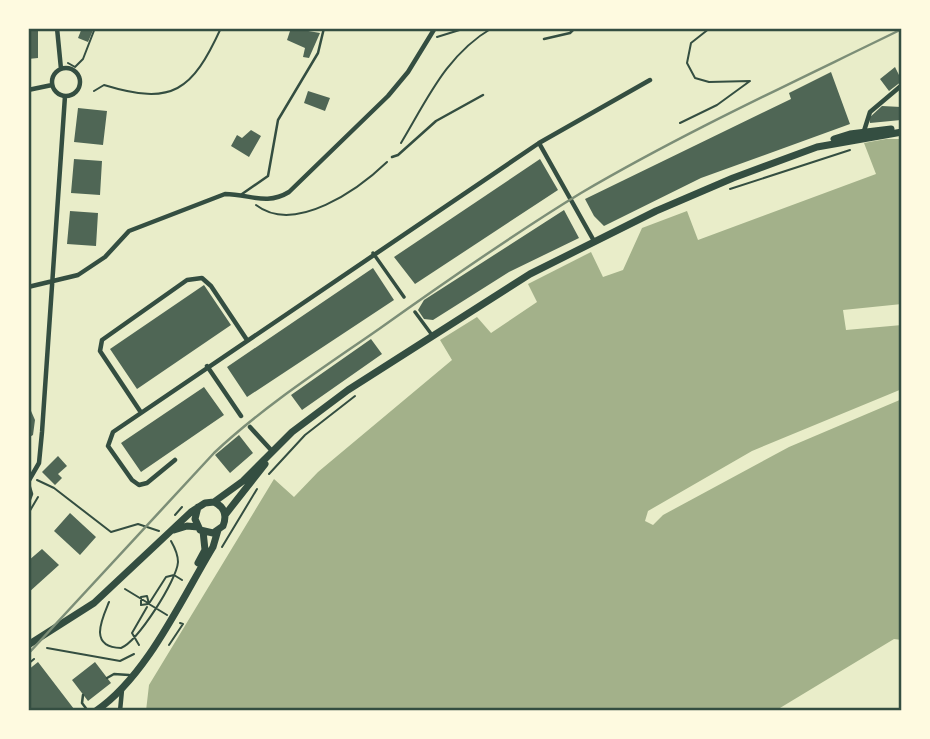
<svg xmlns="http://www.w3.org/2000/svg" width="930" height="739" font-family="'Varela Round',sans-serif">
	<rect width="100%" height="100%" fill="#e9edc9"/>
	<!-- water -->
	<path fill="#a3b18a" d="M886 139H902V304L843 310 846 330 902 325V389L752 451 648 511 645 521 653 525 663 515 789 447 902 399V640L894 639 775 711H146L149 685 274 479 294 497 318 472 452 360 440 340 477 317 491 333 537 302 528 284 591 252 603 277 623 270 642 228 687 211 698 240 876 174 864 143Z"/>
	<!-- building -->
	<path fill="#4f6655" d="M38 28V58L28 59V30Z
		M82 28H94L88 42 78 38Z
		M291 28 320 33 309 58 303 57 305 48 287 40Z
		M895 67 902 81 889 91 880 79Z
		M831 72 850 124 701 178 604 226 594 216 585 199 791 99 789 93Z
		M308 91 330 98 325 111 304 103Z
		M882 106 901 107V120L870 123 869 118Z
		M78 108 107 111 103 145 74 142Z
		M251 130 261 136 249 157 231 146 237 135 242 138Z
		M74 159 102 161 100 195 71 193Z
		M540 159 558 190 415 284 394 257Z
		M564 210 579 238 509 272 433 320 424 319 418 310 424 300Z
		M70 211 98 213 96 246 67 244Z
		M373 268 394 300 247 397 227 367Z
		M204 285 231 325 137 389 110 349Z
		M371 339 382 354 302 410 291 395Z
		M204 387 224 415 141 472 121 443Z
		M28 404 35 420 33 435 28 438Z
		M239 435 253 453 230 473 215 455Z
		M58 456 67 466 58 474 62 478 55 485 42 472Z
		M70 513 96 537 80 555 54 531Z
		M42 549 59 565 28 593V561Z
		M38 662 74 709 71 711H28V670Z
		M95 662 111 683 88 701 72 680Z"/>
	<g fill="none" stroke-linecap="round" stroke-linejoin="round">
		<!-- path -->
		<path stroke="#344e41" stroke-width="2" d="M437 37 466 28
			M68 63 75 67 83 59 95 28
			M94 91 104 85C173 106 192 91 221 28
			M680 123 717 105 750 81 709 82 695 78 687 63 691 43 710 28
			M401 143C427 100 446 55 492 28
			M28 168V173
			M730 189 850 150
			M256 205C295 235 359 189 387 162
			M269 474 305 435 355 396
			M37 480 54 488 111 532 138 524 159 531
			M28 514 38 497
			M175 515 182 507
			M222 547 257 489
			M125 589 148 603
			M109 602C102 619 88 647 121 648 138 641 177 580 178 562 178 554 175 548 171 541
			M150 602 166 577 174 575 182 580
			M148 604 141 605V597L147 596 149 604 167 615
			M139 645 132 633 147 607
			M169 645 183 624 180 623
			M47 648 120 661 134 654
			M28 664 34 659"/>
		<!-- service -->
		<path stroke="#344e41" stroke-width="2.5" d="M544 39 570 33 575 28
			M392 157 398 155 436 121 483 95
			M242 194 268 176 278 120 318 53 324 28
			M107 678 114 674 129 675
			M83 695 82 703 88 711"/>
		<!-- pedestrian -->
		<path stroke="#344e41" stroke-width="3.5" d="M373 253 404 297
			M415 312 432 335"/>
		<!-- minor -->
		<path stroke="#344e41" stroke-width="4.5" d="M57 28 61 69
			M52 82a14 14 0 1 1 28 0a14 14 0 1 1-28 0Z
			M28 90 52 85
			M864 131 870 112 902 85
			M539 143 650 80
			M28 287 78 275 105 257 129 231 225 194C250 194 266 206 289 192L388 96 408 72 435 28
			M207 366 241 416
			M140 411 100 351 102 340 187 280 202 278 211 286 247 340
			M250 427 272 451
			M175 460 147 483 139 485 132 480 108 446 113 432 539 143 594 241
			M28 482 39 463 42 432 65 96
			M28 484 31 494 28 502
			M120 711 122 690"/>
		<!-- primary -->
		<path stroke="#344e41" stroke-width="7" d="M834 139 850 134 891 129
			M214 502 243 481 292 432 348 390 530 274 656 211 733 178 817 147 902 132
			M225 515 265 464
			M174 530 187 526 198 527
			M198 563 205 550 203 531
			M28 645 94 603 191 512 205 503 214 502C225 507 227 516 223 526L213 533 200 530 195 519 198 507
			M96 711C147 676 181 600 213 547L218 530"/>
		<!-- rail -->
		<path stroke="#7c8e77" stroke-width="2.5" d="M28 654 214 453C264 406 323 368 379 329 445 282 512 235 581 193 685 132 794 82 902 29"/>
	</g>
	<!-- border -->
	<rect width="930" height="739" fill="none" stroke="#fefae0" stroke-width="60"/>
	<rect x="30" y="30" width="870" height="679" fill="none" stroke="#344e41" stroke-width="2.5"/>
</svg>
